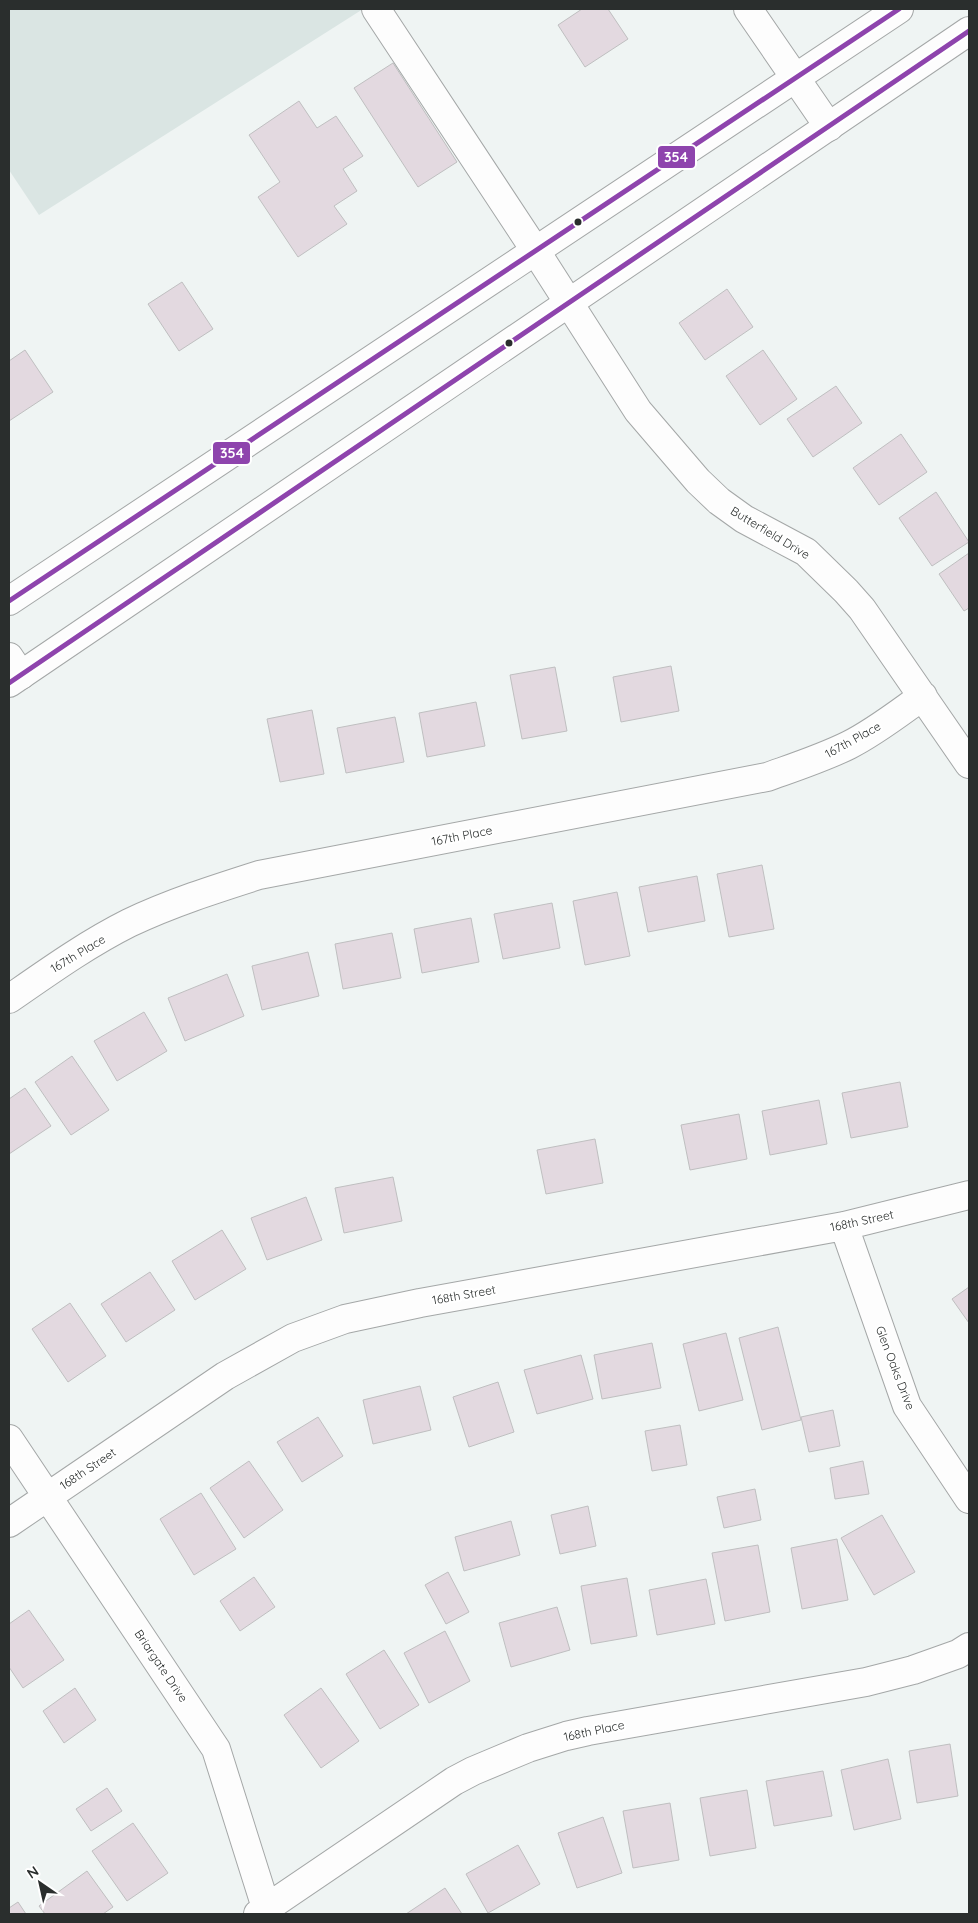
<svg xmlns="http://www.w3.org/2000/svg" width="978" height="1923" font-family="Quicksand,sans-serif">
	<rect width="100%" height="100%" fill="#eff4f3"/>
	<!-- built -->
	<path fill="#dae5e3" d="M9 9H363L39 215 9 170Z"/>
	<!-- building -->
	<path fill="#e3d9e0" stroke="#bfbfc0" d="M582 9H608L628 39 585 67 558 25Z
		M393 63 457 162 418 187 354 88Z
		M299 101 317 128 336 116 363 156 343 169 357 191 334 206 347 224 298 257 258 197 280 182 249 135Z
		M182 282 213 329 179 351 148 304Z
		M727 289 753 327 705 360 679 323Z
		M25 350 53 392 9 421V361Z
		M763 350 797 399 760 425 726 376Z
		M836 386 862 423 813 457 787 419Z
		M901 434 927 472 879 505 853 468Z
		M936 492 969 542 932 566 899 518Z
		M969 553V608L964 611 939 574Z
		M671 666 679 711 621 722 613 677Z
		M555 667 567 731 522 739 510 675Z
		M476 702 485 746 427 757 419 713Z
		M312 710 324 774 280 782 267 719Z
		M395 717 404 762 346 773 337 728Z
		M762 865 774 929 729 937 717 874Z
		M697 876 705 921 648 932 639 887Z
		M617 892 630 956 585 965 573 901Z
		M552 903 560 948 503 959 494 914Z
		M471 918 479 962 422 973 414 929Z
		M392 933 401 978 343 989 335 944Z
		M308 952 319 996 262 1010 252 966Z
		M227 974 244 1016 185 1041 168 998Z
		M144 1012 167 1051 117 1081 94 1041Z
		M72 1056 109 1110 71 1135 35 1082Z
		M900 1082 908 1127 851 1138 842 1093Z
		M25 1088 51 1126 9 1154V1099Z
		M819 1100 827 1144 770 1155 762 1111Z
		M739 1114 747 1159 690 1170 681 1125Z
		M595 1139 603 1183 546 1194 537 1150Z
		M393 1177 402 1221 344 1233 335 1188Z
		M306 1197 322 1240 267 1260 251 1218Z
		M222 1230 246 1269 195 1300 172 1261Z
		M150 1272 175 1310 126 1342 101 1304Z
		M969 1287V1323L952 1299Z
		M70 1303 106 1356 68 1382 32 1329Z
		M778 1327 801 1420 762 1430 739 1338Z
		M726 1333 743 1400 699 1411 683 1344Z
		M652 1343 661 1388 602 1399 594 1355Z
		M581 1355 593 1399 537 1414 524 1370Z
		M498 1382 514 1432 469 1447 453 1397Z
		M420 1386 431 1430 373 1444 363 1400Z
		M833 1410 840 1446 809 1452 801 1417Z
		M318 1417 343 1456 302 1482 277 1442Z
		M680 1425 687 1465 652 1471 645 1431Z
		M249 1461 283 1510 244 1538 210 1488Z
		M863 1461 869 1494 835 1499 830 1468Z
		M755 1489 761 1520 724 1528 717 1497Z
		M201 1493 236 1549 194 1575 160 1519Z
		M588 1506 596 1546 560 1554 551 1515Z
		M882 1515 915 1572 874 1595 841 1538Z
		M511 1521 520 1555 464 1571 455 1537Z
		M837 1539 848 1600 802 1609 791 1548Z
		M758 1545 770 1612 725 1621 712 1553Z
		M448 1572 469 1612 446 1624 425 1585Z
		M254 1577 275 1607 240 1631 220 1601Z
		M627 1578 637 1636 591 1644 581 1586Z
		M706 1579 715 1624 657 1635 649 1590Z
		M557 1607 570 1650 511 1667 499 1623Z
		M29 1610 64 1660 23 1688 9 1667V1624Z
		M445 1631 470 1681 429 1703 404 1653Z
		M384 1650 419 1705 380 1729 346 1674Z
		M75 1688 96 1720 64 1743 43 1711Z
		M321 1688 359 1741 321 1768 284 1715Z
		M950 1744 958 1796 917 1803 909 1751Z
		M888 1759 901 1819 854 1830 841 1770Z
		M823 1771 832 1816 774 1826 766 1781Z
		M107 1788 122 1811 91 1831 76 1809Z
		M747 1790 756 1848 710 1856 700 1798Z
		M670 1803 679 1860 633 1868 623 1811Z
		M603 1817 622 1873 577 1888 558 1833Z
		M133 1823 168 1873 127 1901 92 1851Z
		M518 1845 540 1884 488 1913 466 1874Z
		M87 1871 113 1907 103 1914H45L39 1906Z
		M445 1888 462 1914H406Z
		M18 1902 26 1914H9V1908Z"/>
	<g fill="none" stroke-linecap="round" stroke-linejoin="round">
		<!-- minor casing -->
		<g stroke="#a4a7a7" stroke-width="30">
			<path id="minor" d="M376 9 535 250 638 411 698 481 719 501 744 519 806 552 846 591 862 609 969 764
				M748 9 829 127
				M9 657 21 675
				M9 999C48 972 87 944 129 923 171 903 215 889 259 875L767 777C795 767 823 758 849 745 875 732 899 713 923 696
				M844 1226 907 1406 969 1499
				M9 1439 216 1749 268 1914
				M9 1523 225 1376 293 1338 345 1319 420 1303 844 1226 969 1195
				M258 1914 454 1781 473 1771 528 1748 566 1736 588 1731 866 1682 913 1670 958 1654 969 1647"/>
		</g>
		<!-- major casing -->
		<g stroke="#a4a7a7" stroke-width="30">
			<path id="major" d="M9 601 899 9
				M9 683 969 31"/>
		</g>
		<!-- minor -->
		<use href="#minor" stroke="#fdfdfd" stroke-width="28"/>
		<!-- major -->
		<use href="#major" stroke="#fdfdfd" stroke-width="28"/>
		<!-- bus-1 casing -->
		<g stroke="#fff" stroke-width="9">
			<path id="bus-1" d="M9 601 899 9
				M9 683 969 31"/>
		</g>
		<!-- bus-1 -->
		<use href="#bus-1" stroke="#8e44ad" stroke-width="5"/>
	</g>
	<!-- markers -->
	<g fill="#2a2e2d" stroke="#fff" stroke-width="2">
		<circle cx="578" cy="222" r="4.5"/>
		<circle cx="509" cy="343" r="4.5"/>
	</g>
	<g text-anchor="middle" stroke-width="4.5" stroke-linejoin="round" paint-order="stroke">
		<!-- street labels -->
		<g font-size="12" fill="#2a2e2d" stroke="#fff">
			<text transform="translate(770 533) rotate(31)" y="4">Butterfield Drive</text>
			<text transform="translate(853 740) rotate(-29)" y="4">167th Place</text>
			<text transform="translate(462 836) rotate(-11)" y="4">167th Place</text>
			<text transform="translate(78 954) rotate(-31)" y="4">167th Place</text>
			<text transform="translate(862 1221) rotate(-12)" y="4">168th Street</text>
			<text transform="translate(464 1295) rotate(-10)" y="4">168th Street</text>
			<text transform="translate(895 1368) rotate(69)" y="4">Glen Oaks Drive</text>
			<text transform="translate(88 1469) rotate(-34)" y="4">168th Street</text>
			<text transform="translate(161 1666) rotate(56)" y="4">Briargate Drive</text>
			<text transform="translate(594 1731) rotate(-12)" y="4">168th Place</text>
		</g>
	</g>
	<g stroke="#fff" stroke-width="2">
		<rect x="657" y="145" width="39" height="24" rx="5" fill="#8e44ad"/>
		<rect x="212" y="441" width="39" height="24" rx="5" fill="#8e44ad"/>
	</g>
	<g font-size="14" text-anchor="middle" font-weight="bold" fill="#fff">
		<text x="676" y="162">354</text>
		<text x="232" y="458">354</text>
	</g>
	<!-- border -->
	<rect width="978" height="1923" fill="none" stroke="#2a2e2d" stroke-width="20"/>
	<!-- north arrow -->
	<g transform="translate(40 1883) rotate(326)" stroke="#ffffff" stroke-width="4" paint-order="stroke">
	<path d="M0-4L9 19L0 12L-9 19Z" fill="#2a2e2d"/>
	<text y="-8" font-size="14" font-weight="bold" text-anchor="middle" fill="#2a2e2d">N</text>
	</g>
</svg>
